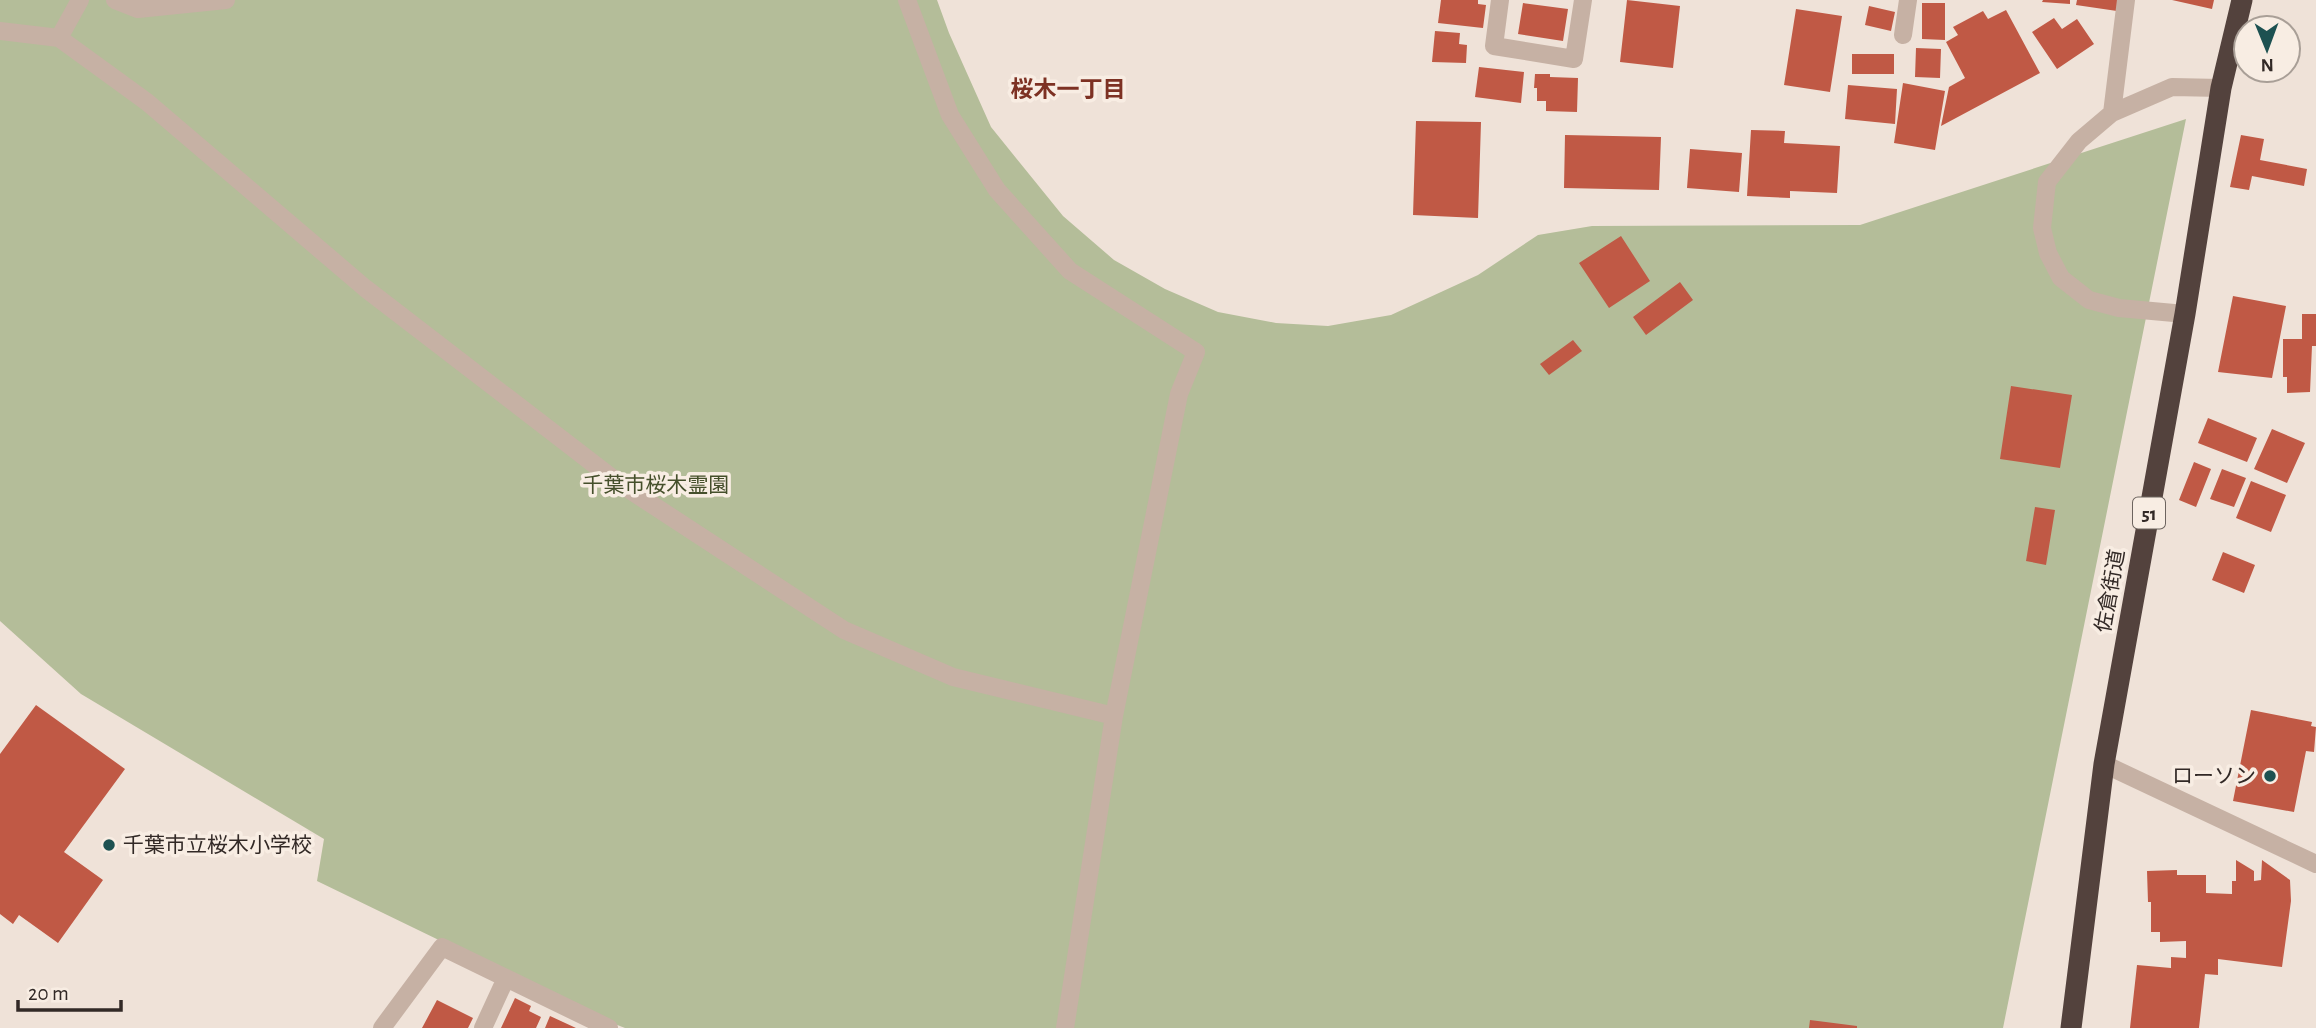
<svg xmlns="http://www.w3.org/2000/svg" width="2316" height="1028" font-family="'Alegreya Sans','Noto Sans JP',sans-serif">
	<rect width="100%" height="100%" fill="#efe2d8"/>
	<!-- green -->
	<path fill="#b4bd99" d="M0 0H937L949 33 991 127 1063 216 1114 260 1165 289 1218 312 1276 323 1328 326 1391 315 1478 275 1538 235 1592 226 1860 225 2186 119 2003 1028H625L602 1019 317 881 324 839 81 694 0 621Z"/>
	<!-- building -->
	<path fill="#c05945" d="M1441 0H1478V4L1486 5 1483 28 1438 23Z
		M1627 0 1680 6 1673 68 1620 62Z
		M2043 0H2070V4L2042 2Z
		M2077 0H2119L2117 11 2076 5Z
		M2172 0H2214L2212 9Z
		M1523 3 1568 9 1563 41 1518 34Z
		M1922 3H1945V40L1922 39Z
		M1869 6 1895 12 1891 31 1865 25Z
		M1796 9 1842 16 1830 92 1784 85Z
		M2006 10 2040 73 1941 126 1949 87 1965 78 1946 42 1958 35 1953 27 1983 11 1988 19Z
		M2054 18 2062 29 2077 19 2094 44 2057 69 2032 32Z
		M1435 31 1460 33 1459 44 1467 45 1466 63 1432 62Z
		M1916 48 1941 49 1940 78 1915 77Z
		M1852 54H1894V74H1852Z
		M1479 67 1524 72 1521 103 1475 97Z
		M1535 74H1550V77L1578 78 1577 112 1546 111V101H1537V88H1534Z
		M1903 83 1945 91 1935 150 1894 143Z
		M1848 85 1897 89 1895 124 1845 119Z
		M1416 121 1481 122 1478 218 1413 215Z
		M1751 130 1785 131 1784 143 1840 146 1837 193 1790 191V198L1747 196Z
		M1565 135 1661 137 1659 190 1564 188Z
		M2241 135 2264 139 2260 160 2307 169 2304 186 2252 176 2249 190 2230 187Z
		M1690 149 1742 153 1739 192 1687 188Z
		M1621 236 1650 281 1609 308 1579 263Z
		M1680 282 1693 300 1646 335 1633 317Z
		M2233 296 2286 306 2272 378 2218 372Z
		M2302 314H2316V346H2312L2310 392 2287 393V377H2283V339H2302Z
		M1573 340 1582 351 1549 375 1540 364Z
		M2011 386 2072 395 2060 468 2000 459Z
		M2208 418 2257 438 2247 462 2198 443Z
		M2272 429 2305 443 2287 483 2254 469Z
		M2194 462 2211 469 2196 507 2179 500Z
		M2222 469 2246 478 2234 507 2210 499Z
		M2251 481 2286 495 2271 532 2236 518Z
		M2035 507 2055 510 2046 565 2026 561Z
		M2223 552 2255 565 2244 593 2212 580Z
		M36 705 125 769 64 852 103 880 58 943 19 915 13 924 0 914V754Z
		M2251 710 2312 722 2311 726 2316 727 2314 752 2306 751 2294 812 2233 801Z
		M2236 860 2254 871V881L2261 880 2262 860 2290 880 2291 901 2282 967 2218 959V975L2205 974 2199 1028H2130L2137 965 2171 968V957L2186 958V941L2160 942V932H2151V902H2148L2147 871 2177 870V875H2206V893L2232 894V881H2236Z
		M515 998 531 1006 529 1011 541 1017 536 1028H501Z
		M437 1000 473 1018 468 1028H422Z
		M550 1016 576 1028H545Z
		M1810 1020 1857 1026V1028H1809Z"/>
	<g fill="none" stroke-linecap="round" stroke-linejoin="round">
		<!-- minor -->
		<path stroke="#c6b1a4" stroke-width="18" d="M115 0 138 9 226 0
			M907 0 950 115 997 190 1070 271 1196 352 1179 394 1114 716 1065 1028
			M1500 0 1494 46 1574 59 1583 0
			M0 31 59 38 147 102 365 288 616 481 844 630 953 677 1114 716
			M1903 35 1908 0
			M59 38 80 0
			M2112 113 2126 0
			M2185 314 2119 308 2089 300 2061 278 2048 253 2042 228 2047 182 2079 141 2112 113 2172 87 2221 88
			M2104 764 2316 864
			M382 1028 442 947 609 1028
			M483 1028 506 978"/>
		<!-- highway -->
		<path stroke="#53423d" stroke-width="21" d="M2071 1028 2104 764 2185 314 2221 88 2242 0"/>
	</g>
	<!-- markers -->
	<g fill="#1d5151" stroke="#f8ede3" stroke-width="2.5">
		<circle cx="2270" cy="776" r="7"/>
		<circle cx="109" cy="845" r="7"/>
	</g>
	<g text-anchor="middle" stroke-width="7" stroke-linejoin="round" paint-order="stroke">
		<!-- shield labels -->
		<rect fill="#f8ede3" stroke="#6d645f" stroke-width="2" x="2133" y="497.5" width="32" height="31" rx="5"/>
		<g font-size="19" font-weight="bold" fill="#322926">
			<text x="2149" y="520">51</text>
		</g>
		<!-- park labels -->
		<g font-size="21" fill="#454f2b" stroke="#f8ede3">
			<text x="656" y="492">千葉市桜木霊園</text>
		</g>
		<!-- street labels -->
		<g font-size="21" fill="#322926" stroke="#f8ede3">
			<text transform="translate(2110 591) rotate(-80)" y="7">佐倉街道</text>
		</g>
		<!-- poi labels -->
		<g font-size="21" fill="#322926" stroke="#f8ede3" text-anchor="end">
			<text x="2256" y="783">ローソン</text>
			<text x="123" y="852" text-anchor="start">千葉市立桜木小学校</text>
		</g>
		<!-- neighbourhood labels -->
		<g font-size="23" font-weight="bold" fill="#7d3123" stroke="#f8ede3">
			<text x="1068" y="97">桜木一丁目</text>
		</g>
	</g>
	<!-- north arrow -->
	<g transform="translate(2267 49) rotate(179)"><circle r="33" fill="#f8ede3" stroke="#a99f97" stroke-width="2"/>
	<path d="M0-5L12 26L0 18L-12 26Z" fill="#1d5151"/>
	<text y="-10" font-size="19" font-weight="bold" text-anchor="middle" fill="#322926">N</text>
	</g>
	<!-- scale -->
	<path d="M18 1000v10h103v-10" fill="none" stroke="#322926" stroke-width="3.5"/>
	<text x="28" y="1000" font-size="21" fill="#322926" stroke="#f8ede3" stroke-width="5" paint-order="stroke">20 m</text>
</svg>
